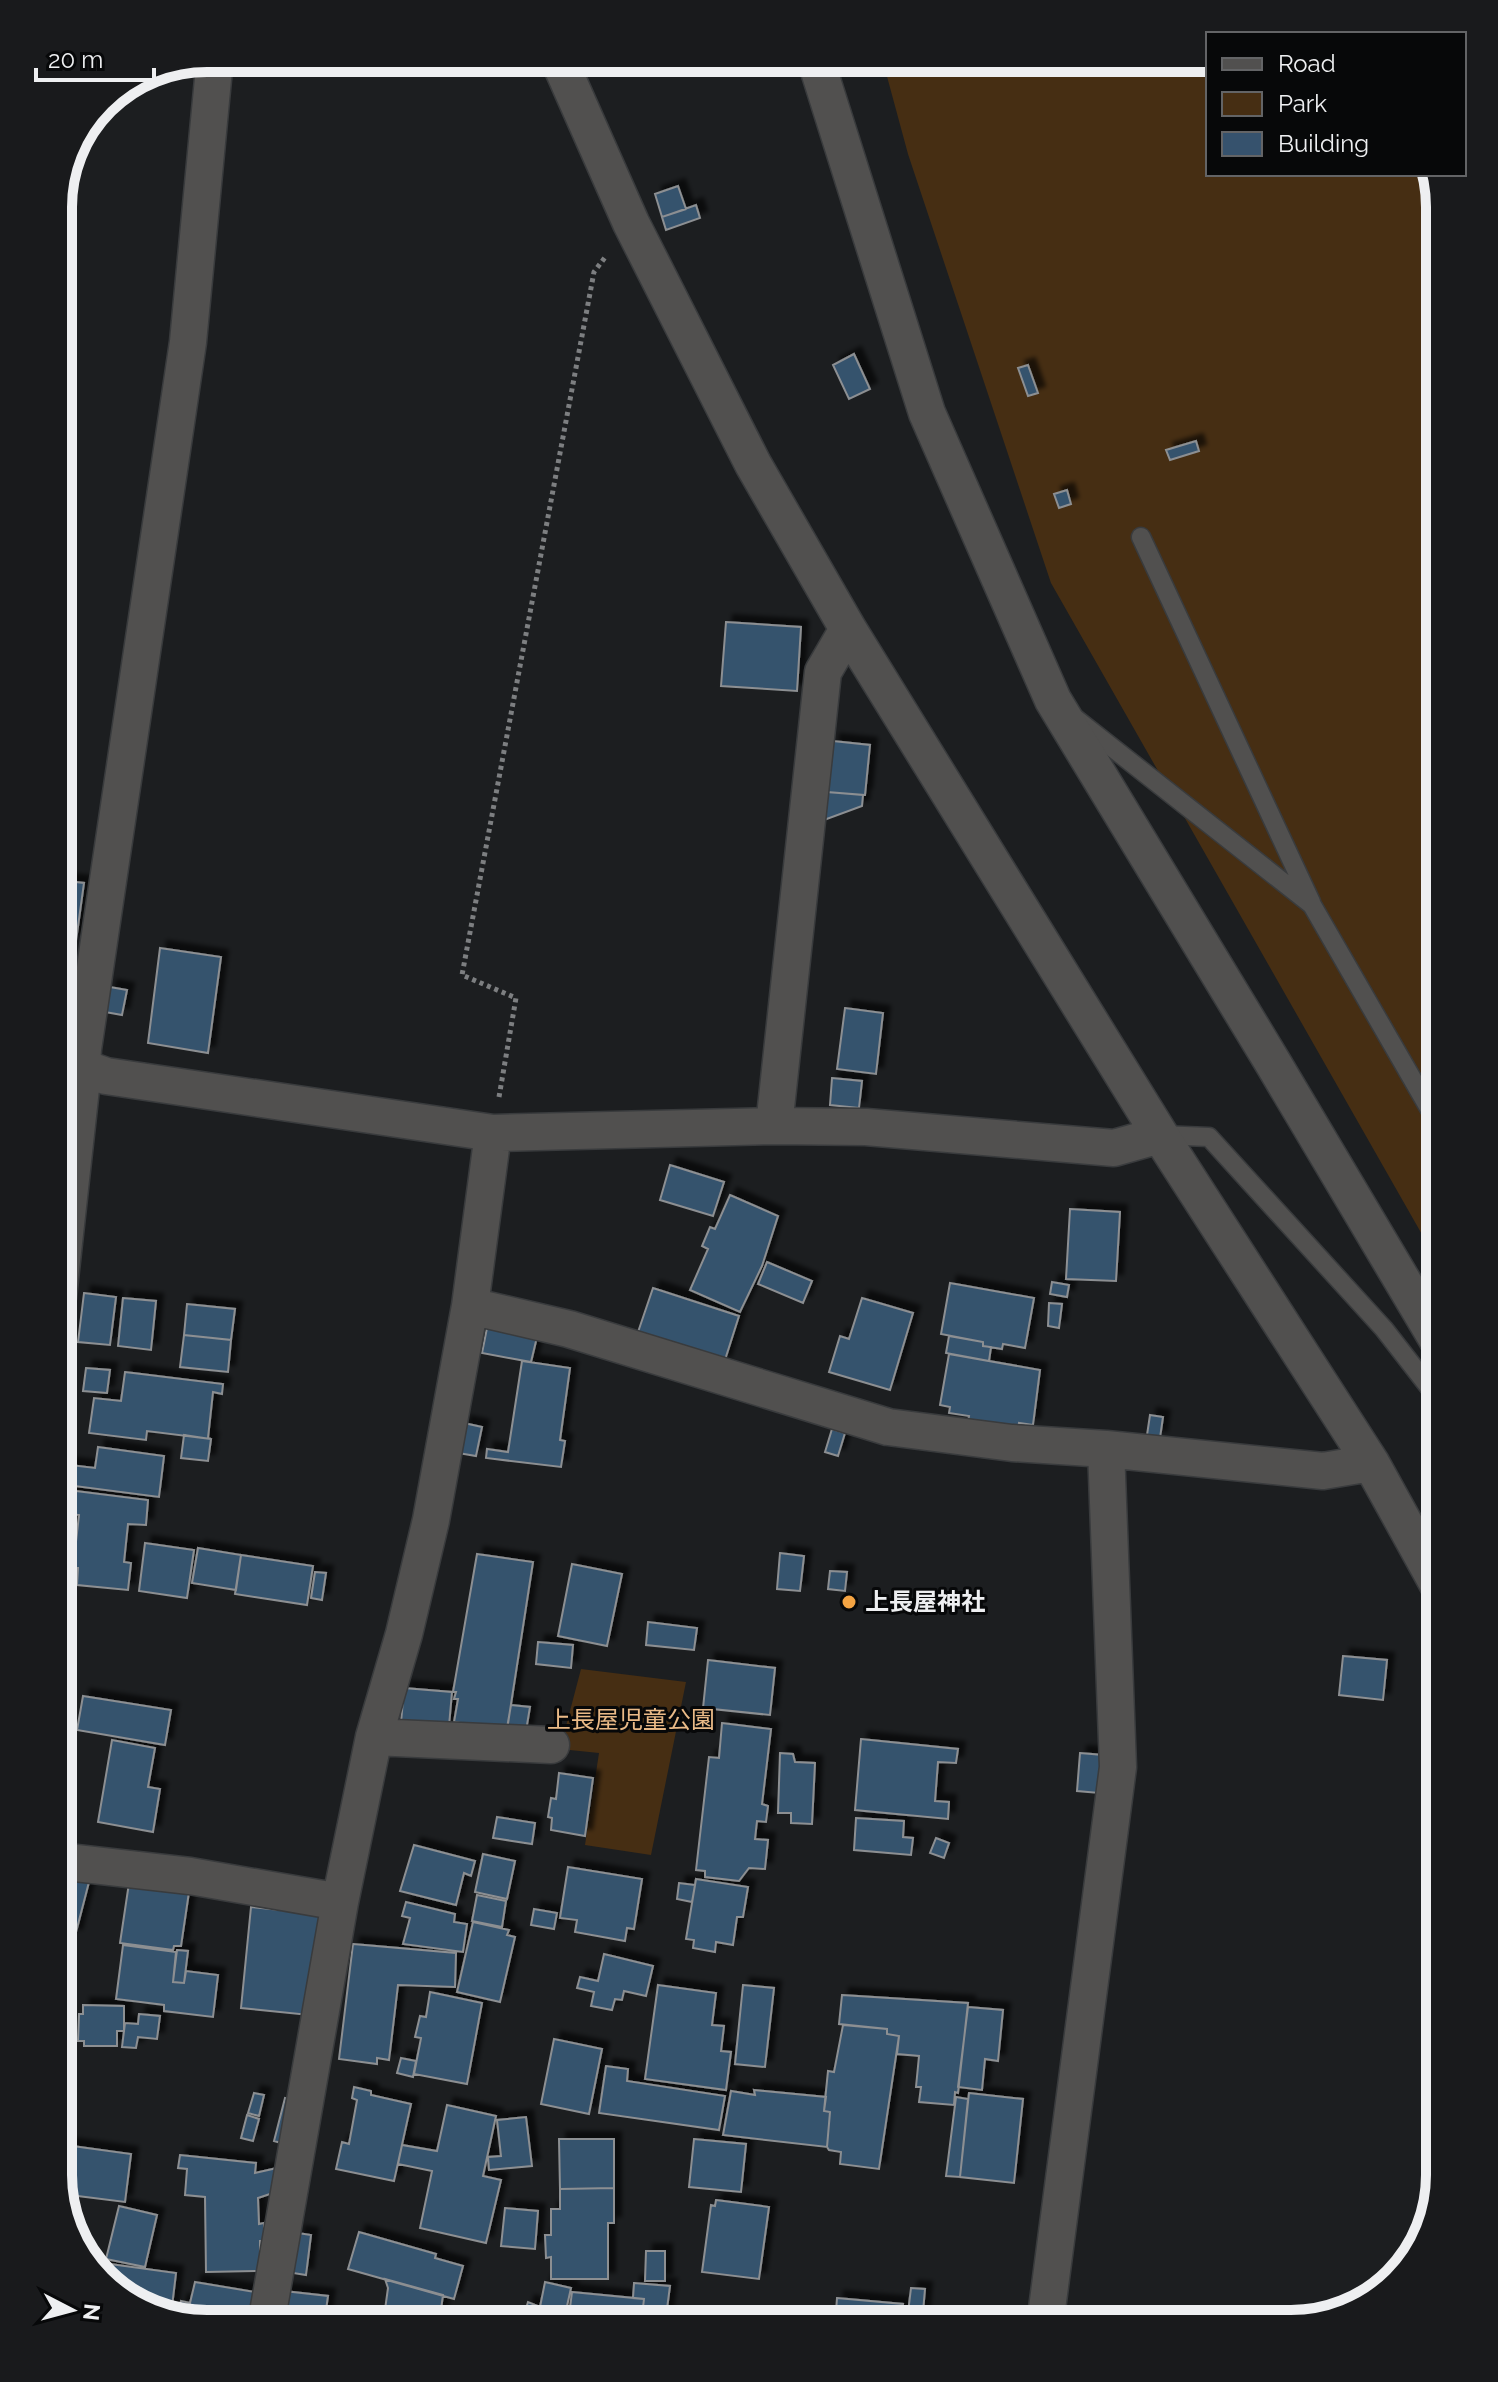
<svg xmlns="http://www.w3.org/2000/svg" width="1498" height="2382" font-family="Raleway,'Noto Sans JP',sans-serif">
	<defs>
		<filter id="shadow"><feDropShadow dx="7" dy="-7" stdDeviation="2" flood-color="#0009"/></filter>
	</defs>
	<rect width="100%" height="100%" fill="#1c1e20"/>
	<!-- green -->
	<path fill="#462e13" d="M882 58H1208V174H1432L1440 207V1266L1051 583 908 154Z
		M581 1669 686 1682 651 1855 585 1845 599 1753 560 1749Z"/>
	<!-- building -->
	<path fill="#36526d" stroke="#8c8f92" stroke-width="2" filter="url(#shadow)" d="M678 186 686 209 662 217 655 194Z
		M696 205 700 218 666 230 662 217Z
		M854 354 870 389 849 399 833 365Z
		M1028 365 1038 393 1028 396 1018 368Z
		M1196 441 1199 451 1170 460 1166 450Z
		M1067 490 1071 504 1059 508 1054 494Z
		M726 622 801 627 797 691 721 686Z
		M833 741 870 745 865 795 827 792Z
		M827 792 863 795 862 806 824 820Z
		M58 880 84 883 76 941 58 939Z
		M160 948 221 957 208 1053 148 1043Z
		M110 987 127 990 122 1015 105 1012Z
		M845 1008 883 1013 876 1074 837 1069Z
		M832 1078 862 1081 859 1108 830 1105Z
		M670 1165 724 1182 713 1216 660 1200Z
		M730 1195 778 1216 762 1266 740 1312 690 1290 708 1249 702 1246 710 1227 715 1229Z
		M1070 1209 1120 1212 1116 1281 1066 1279Z
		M767 1262 812 1281 803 1303 758 1284Z
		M1052 1282 1069 1285 1067 1297 1050 1294Z
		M950 1283 1034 1298 1025 1348 1003 1344 1002 1349 983 1346V1342L941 1334Z
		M653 1288 739 1316 724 1363 637 1335Z
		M84 1293 116 1297 110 1345 78 1342Z
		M123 1298 156 1301 151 1350 118 1346Z
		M862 1298 913 1313 890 1390 829 1372 840 1336 849 1339Z
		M1049 1303 1062 1304 1059 1328 1048 1326Z
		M187 1304 235 1309 231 1340 184 1335Z
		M487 1328 537 1337 531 1362 482 1353Z
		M184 1335 231 1340 228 1372 180 1367Z
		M949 1336 983 1342V1346L991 1347 989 1361 946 1353Z
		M949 1354 1040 1370 1033 1425 1019 1423 1018 1430 968 1421 969 1416 949 1413 950 1407 940 1405Z
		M522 1361 570 1368 560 1440 565 1441 561 1467 486 1458 487 1449 508 1452Z
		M86 1368 110 1370 107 1393 83 1391Z
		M125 1372 223 1384 222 1394 213 1392 208 1438 211 1439 147 1431 146 1440 89 1433 94 1398 121 1401Z
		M1150 1415 1163 1417 1160 1438 1147 1435Z
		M464 1423 482 1427 476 1456 458 1453Z
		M832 1429 845 1433 838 1456 825 1452Z
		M184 1435 211 1439 208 1461 181 1458Z
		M98 1447 164 1456 159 1497 59 1484 62 1464 95 1468Z
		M60 1489 148 1500 146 1525 128 1524 124 1562 131 1563 128 1590 77 1585 78 1568H73L79 1515 58 1512Z
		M145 1543 194 1550 187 1598 139 1591Z
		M198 1548 241 1555 236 1590 192 1583Z
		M780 1553 804 1556 800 1591 777 1589Z
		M477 1554 533 1562 507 1730 454 1722 458 1699H454L456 1692H453Z
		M241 1555 313 1566 307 1605 235 1594Z
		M572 1564 622 1574 607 1646 558 1636Z
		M58 1570 76 1573 74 1586 58 1584Z
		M830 1571 847 1572 845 1591 828 1589Z
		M315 1572 326 1573 322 1600 311 1598Z
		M648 1622 697 1628 694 1650 646 1645Z
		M538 1642 573 1645 571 1668 536 1664Z
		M1343 1656 1387 1660 1383 1700 1339 1695Z
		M708 1660 775 1668 770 1715 703 1708Z
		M404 1688 452 1692 449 1726 401 1723Z
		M83 1696 171 1710 165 1745 77 1730Z
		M511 1705 530 1707 526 1731 507 1728Z
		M722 1723 771 1729 762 1804 768 1806 766 1822 757 1821 755 1839 768 1840 765 1869 749 1868 739 1881 705 1877V1871L696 1870 709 1757 719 1758Z
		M861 1739 958 1749 956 1763 938 1762 935 1801 949 1802 948 1819 855 1810Z
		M112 1740 155 1748 148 1787 160 1789 153 1832 98 1822Z
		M780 1753 793 1754 795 1762 815 1763 812 1824 791 1823V1813H778Z
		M1080 1753 1103 1755 1099 1793 1077 1791Z
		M559 1773 593 1778 585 1836 551 1830 552 1818 548 1817 551 1798 556 1799Z
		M497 1817 535 1823 532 1844 493 1838Z
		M856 1818 904 1821 903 1837 913 1838 911 1855 854 1850Z
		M1436 1831H1440V1882L1434 1881 1436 1864 1428 1863 1429 1854H1437L1438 1838H1436Z
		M936 1838 949 1843 944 1858 930 1853Z
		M414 1845 475 1861 471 1876 464 1873 456 1905 400 1891Z
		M483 1854 515 1861 507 1899 475 1892Z
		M568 1867 642 1879 634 1929 627 1928 625 1941 575 1932 577 1920 560 1918Z
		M63 1877 89 1882 75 1936 58 1933V1902Z
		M696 1879 748 1887 743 1917H737L733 1945 716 1942 715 1952 693 1948 694 1940 686 1939Z
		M129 1883 189 1892 181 1946H174L173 1950 120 1943Z
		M679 1883 695 1885 692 1902 677 1899Z
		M1436 1893 1440 1894V1927L1432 1926Z
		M477 1895 506 1901 502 1927 472 1921Z
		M406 1902 455 1914 454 1922 467 1924 463 1952 403 1944 410 1918 402 1916Z
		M251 1907 320 1914 309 2015 241 2008Z
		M534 1909 557 1913 554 1929 531 1925Z
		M473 1922 509 1930 507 1935 515 1937 500 2002 457 1992Z
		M353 1944 456 1953 455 1987 398 1985 389 2060 377 2058V2064L339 2059Z
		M123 1945 176 1952 173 1982 184 1983 186 1971 218 1975 213 2017 164 2011V2005L116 1999Z
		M177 1950 188 1951 184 1983 173 1982Z
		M604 1954 653 1966 646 1996 624 1991 622 2000 615 1999 612 2010 591 2006 594 1992 577 1988 580 1977 598 1981Z
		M658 1985 716 1993 712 2025 724 2026 721 2051 731 2052 726 2090 645 2079Z
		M743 1985 774 1988 765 2067 735 2064Z
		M430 1992 482 2003 467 2084 414 2074 421 2038 415 2037 420 2016 426 2017Z
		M842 1995 968 2003 958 2093 955 2092 954 2105 919 2102 921 2087H916L919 2056 897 2054 899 2036 887 2034V2029L839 2024Z
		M83 2005 124 2006V2031H117V2046H84V2041H78L79 2014H83Z
		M968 2007 1003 2010 998 2061 985 2059 982 2090 958 2087Z
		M139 2014 160 2016 157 2039 138 2037 136 2048 122 2047 125 2023 138 2024Z
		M843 2025 887 2029V2034L899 2036 879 2169 840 2164 841 2152 829 2150 827 2147 830 2112 824 2111 828 2071 834 2072Z
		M554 2039 602 2049 589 2114 541 2104Z
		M401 2058 416 2061 413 2077 397 2073Z
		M606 2066 628 2069 627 2081 725 2096 719 2130 599 2113Z
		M354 2087 371 2091V2095L411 2104 394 2181 336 2169 342 2142 349 2144 357 2100 352 2098Z
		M754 2090 826 2097 824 2111 830 2112 827 2147 723 2135 731 2091 755 2095Z
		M254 2093 264 2095 259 2116 248 2113Z
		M969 2093 1023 2099 1014 2183 960 2177Z
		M956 2097 968 2099 960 2177 946 2176Z
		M285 2098 299 2102 288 2145 274 2141Z
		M447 2105 496 2116 483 2176 501 2180 486 2243 420 2228 432 2171 398 2164 402 2145 437 2151Z
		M247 2115 259 2119 253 2141 241 2138Z
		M526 2117 532 2166 489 2170 488 2157 501 2156 497 2120Z
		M559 2139H614V2188L560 2189Z
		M694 2139 746 2144 741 2192 689 2187Z
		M58 2144 131 2154 125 2202 62 2194 58 2175Z
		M180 2155 256 2163 255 2173 277 2168 282 2190 258 2198 259 2224 264 2223V2241H260V2271L206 2272 205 2197 185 2195 187 2169 178 2168Z
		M614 2188V2223H608V2279H551V2257L546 2258 545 2235H551V2209H560V2189Z
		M716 2200 769 2207 759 2279 702 2272 711 2205 715 2206Z
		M119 2206 157 2215 145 2267 106 2259Z
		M505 2208 538 2211 535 2249 501 2246Z
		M359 2232 436 2254 435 2258 463 2266 454 2299 348 2269Z
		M298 2233 311 2235 306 2275 293 2273Z
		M646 2251H665V2281H645Z
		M103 2263 176 2273 171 2315 125 2299 101 2273Z
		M385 2279 443 2295 439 2324H383L388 2288Z
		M195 2282 255 2292 247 2324H198L177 2317 181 2301 190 2303Z
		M545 2282 571 2288 563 2324H521L528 2302 540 2307Z
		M634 2283 670 2286 665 2324H641L644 2299 633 2298Z
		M911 2288 925 2289 922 2323 907 2321Z
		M284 2291 328 2296 324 2324H280Z
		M572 2292 644 2299 641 2324H568Z
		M837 2298 903 2304 901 2324H835Z"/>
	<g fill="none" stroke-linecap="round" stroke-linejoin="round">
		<!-- lane casing -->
		<g stroke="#393b3d" stroke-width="21">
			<path id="lane" d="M1141 537 1311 902
				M1076 719 1312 905 1440 1127
				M1160 1135 1209 1137 1384 1329 1440 1401"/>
		</g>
		<!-- street casing -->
		<g stroke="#393b3d" stroke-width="39">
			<path id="street" d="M558 58 631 223 753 464 848 629 1160 1135 1371 1463 1440 1588
				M815 58 927 413 1053 700 1273 1063 1440 1344
				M58 1064 81 1067 106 1076 493 1133 774 1126 866 1127 1114 1148 1160 1135
				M774 1126 823 672 848 629
				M58 1297 81 1088 83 1049 188 342 215 58
				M470 1306 569 1329 888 1427 1012 1443 1106 1449 1323 1471 1371 1463
				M374 1737 551 1745
				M58 1861 190 1876 340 1902
				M266 2324 340 1902 374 1737 404 1634 431 1520 470 1306 493 1133
				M1045 2324 1118 1767 1106 1449"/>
		</g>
		<!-- path -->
		<path stroke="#7d7f81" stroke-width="5" stroke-dasharray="4 4" stroke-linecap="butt" d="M499 1097 516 998 462 975 594 272 606 256"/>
		<!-- lane -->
		<use href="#lane" stroke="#51504f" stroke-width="18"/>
		<!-- street -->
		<use href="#street" stroke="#51504f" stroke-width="36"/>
	</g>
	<!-- markers -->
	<circle fill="#f4a443" stroke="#070809" stroke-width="3" cx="849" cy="1602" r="8"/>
	<g text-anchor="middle" stroke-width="6" stroke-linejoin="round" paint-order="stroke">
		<!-- poi labels -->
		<g font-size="24" font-weight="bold" fill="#eeeff1" stroke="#070809" text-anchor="start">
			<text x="865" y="1610">上長屋神社</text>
		</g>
		<!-- park labels -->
		<g font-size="24" fill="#eaba87" stroke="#070809">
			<text x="631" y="1728">上長屋児童公園</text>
		</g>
	</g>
	<!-- crop -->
	<path d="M0 0H1498V2382H0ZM207 72H1291A135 135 0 0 1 1426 207V2175A135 135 0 0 1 1291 2310H207A135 135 0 0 1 72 2175V207A135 135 0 0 1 207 72Z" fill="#191a1c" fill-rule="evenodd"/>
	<path fill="none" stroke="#eeeff1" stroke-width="10" d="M207 72H1291A135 135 0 0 1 1426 207V2175A135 135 0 0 1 1291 2310H207A135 135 0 0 1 72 2175V207A135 135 0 0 1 207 72Z"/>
	<!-- legend -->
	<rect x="1206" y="32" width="260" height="144" fill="#070809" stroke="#636466" stroke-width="2"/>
	<rect x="1222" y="58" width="40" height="12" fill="#51504f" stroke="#636466" stroke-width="2"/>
	<text x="1278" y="72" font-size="24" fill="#eeeff1">Road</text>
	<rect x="1222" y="92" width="40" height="24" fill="#462e13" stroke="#636466" stroke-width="2"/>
	<text x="1278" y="112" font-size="24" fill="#eeeff1">Park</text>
	<rect x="1222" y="132" width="40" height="24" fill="#36526d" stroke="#636466" stroke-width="2"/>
	<text x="1278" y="152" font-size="24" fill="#eeeff1">Building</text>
	<!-- north arrow -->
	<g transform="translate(72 2310) rotate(96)" stroke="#070809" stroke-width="6" paint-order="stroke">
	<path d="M0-6L14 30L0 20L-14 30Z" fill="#eeeff1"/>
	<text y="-12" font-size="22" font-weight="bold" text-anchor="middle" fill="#eeeff1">N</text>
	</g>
	<!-- scale -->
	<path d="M36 68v12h118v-12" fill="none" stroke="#eeeff1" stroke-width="4"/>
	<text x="48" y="68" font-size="24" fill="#eeeff1" stroke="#070809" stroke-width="6" paint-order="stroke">20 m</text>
</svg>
